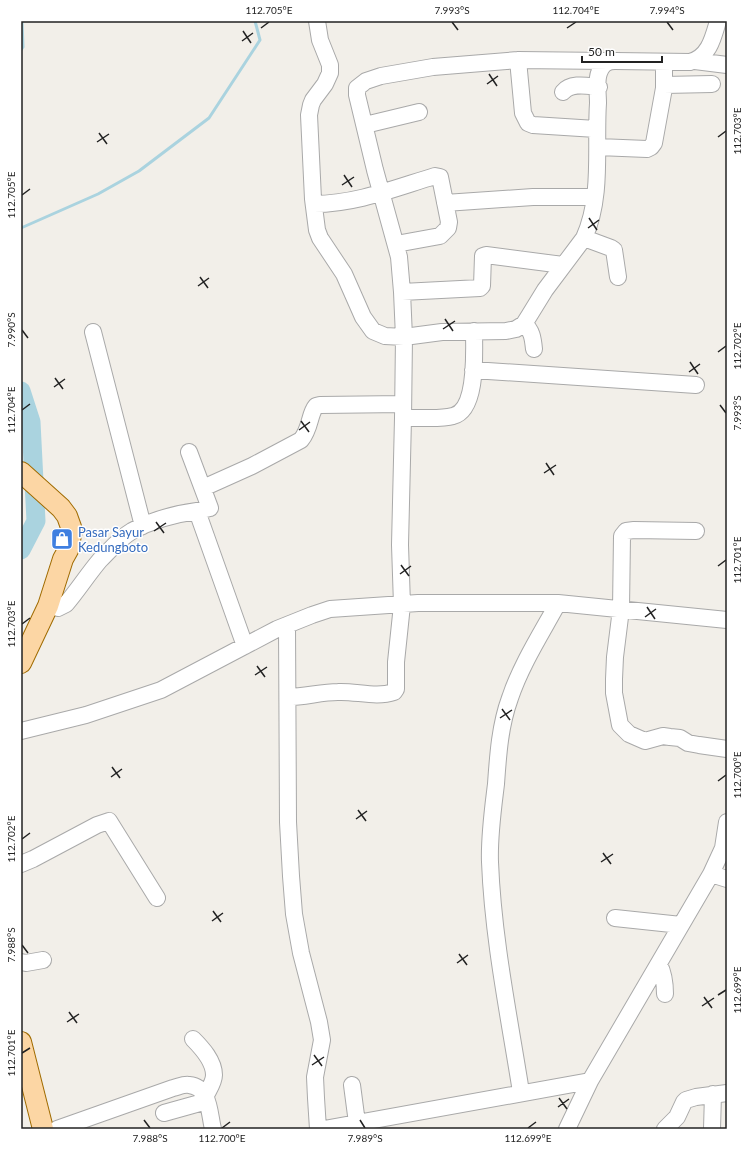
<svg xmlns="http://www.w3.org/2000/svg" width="748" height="1150" font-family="Lato,sans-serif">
	<rect width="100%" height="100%" fill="#f2efe9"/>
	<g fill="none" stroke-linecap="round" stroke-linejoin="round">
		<!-- stream -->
		<path stroke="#aad3df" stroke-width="3" d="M21 50 23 47 22 21
			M21 228 98 194 139 171 209 118 260 40 255 21"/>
		<!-- river -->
		<path stroke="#aad3df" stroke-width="19" d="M21 391 31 422 36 521 21 550"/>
		<!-- minor casing -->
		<g stroke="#a9a9a9" stroke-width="18">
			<path id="minor" d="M317 21 320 40 330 65V73L325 84 313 100 311 105 309 115 313 199 317 230 320 238 344 274 363 317 373 331 385 336 404 337 402 292 399 257 375 170 357 95V88L366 81 381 76 433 67 518 60 608 61
				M518 60 523 113 528 123 533 125 596 129
				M695 61 727 65
				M664 85 712 84
				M563 92C571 82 588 86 599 87
				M365 125 419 112
				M598 147 647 149 651 147 654 143 664 88V62
				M445 203 533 197H594
				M314 204C356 204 395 188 435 176L440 177 449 222 448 228 440 236 396 244
				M584 238 611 248 614 250 618 277
				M402 292 480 288 482 286 483 256 486 255 563 265
				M524 324C532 330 533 339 534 349
				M93 332 143 526
				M473 370 696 385
				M403 418C418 417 439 420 453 416 478 410 474 351 474 331
				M189 452 210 508 197 511
				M203 488 252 466 301 440C311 428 309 414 316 406L320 405 403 404
				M696 531 634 530 626 531 622 536 621 609 615 657 614 679V693L620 725 629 734 645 741 663 736 670 737 680 738 688 743 699 745 727 749
				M48 606 58 608 66 604C78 590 88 574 100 560 110 550 120 538 132 531 152 520 175 514 197 511L245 646
				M287 625 288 822 291 876 294 914 301 953 319 1022 322 1040 315 1077 316 1098 318 1129
				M288 697C305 697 321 692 338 692 356 691 376 698 394 692L396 689V662L402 605 400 545 403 418 404 337 442 332 506 331 516 329 524 324 529 316 545 290 584 238C603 196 595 147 598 103 598 94 596 81 599 73 602 64 607 61 615 61L690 62C709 57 713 38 718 21
				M21 731 86 715 161 690 277 629 312 615 330 609 418 603H558L727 620
				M21 864 33 859 97 825 109 821 157 898
				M711 874 727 879
				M615 918 681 925
				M21 962 26 963 43 960
				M659 964C664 974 665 983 665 994
				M193 1039C202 1048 214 1061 214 1075 214 1082 209 1089 206 1095
				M352 1085 357 1123
				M521 1092C509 1016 493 939 490 862 489 836 493 809 496 784 498 755 500 725 510 698 521 665 541 634 558 603
				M164 1113 207 1101
				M57 1129 173 1088C178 1087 184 1084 189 1085 210 1087 209 1113 213 1129
				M324 1129 590 1081
				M567 1129 590 1081 711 874 723 848 727 822
				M665 1129 677 1117 684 1102 686 1100 696 1097 727 1093
				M712 1129 713 1094"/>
		</g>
		<!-- major casing -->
		<g stroke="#a06b00" stroke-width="22">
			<path id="major" d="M21 472 61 508 67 516 72 530 68 550 63 559 48 606 21 663
				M21 1042 43 1129"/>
		</g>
		<!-- minor -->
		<use href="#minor" stroke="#fff" stroke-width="16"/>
		<!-- major -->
		<use href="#major" stroke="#fcd6a4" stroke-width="20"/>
	</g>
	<!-- ticks -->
	<path fill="none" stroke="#222" stroke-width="1.5" d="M452 22 458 30M667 22 673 30M261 28 269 22M567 28 576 22M243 31 251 43M242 41 253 33M489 74 497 86M487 84 498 76M99 133 107 144M718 137 726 131M97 142 109 134M344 175 352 187M342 185 354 177M22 195 30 189M589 218 597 230M588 228 599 220M200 277 208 288M198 286 209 278M445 319 453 331M443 329 455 321M22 330 28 338M718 352 726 346M690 362 698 374M689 372 700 364M55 378 63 389M54 387 65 379M720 405 726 413M22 410 30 404M301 421 309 432M299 430 310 422M546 463 554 475M544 473 556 465M156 522 164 533M154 531 166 523M401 565 409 576M718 566 726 560M400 574 411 566M647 607 655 619M645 617 656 609M22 624 30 618M257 666 265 677M255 675 267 667M502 709 510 720M500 718 512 710M112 767 120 778M111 777 122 769M718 781 726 775M358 810 366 821M356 819 367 811M22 839 30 833M603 853 611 864M601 862 613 854M213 911 221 922M212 921 223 913M22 945 28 953M459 954 467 965M457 963 468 955M718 995 726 990M704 997 712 1008M702 1006 714 998M69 1012 77 1023M67 1022 79 1014M22 1053 30 1048M314 1055 322 1066M312 1065 324 1057M559 1098 567 1109M558 1107 569 1099M144 1120 150 1128M360 1120 365 1128M222 1128 230 1122M528 1128 536 1122"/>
	<!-- icons -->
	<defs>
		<g id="shop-square" transform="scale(1.15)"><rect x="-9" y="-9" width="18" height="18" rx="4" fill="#3f7fe0" stroke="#fff"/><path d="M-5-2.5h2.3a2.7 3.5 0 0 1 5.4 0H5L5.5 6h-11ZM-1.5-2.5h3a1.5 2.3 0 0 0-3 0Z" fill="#fff"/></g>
	</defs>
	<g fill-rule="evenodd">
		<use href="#shop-square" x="62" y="539"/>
	</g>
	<g text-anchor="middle" stroke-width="3" stroke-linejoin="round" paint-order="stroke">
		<!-- shop labels -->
		<g font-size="13" fill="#366cbe" stroke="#fff" text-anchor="start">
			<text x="78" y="537">Pasar Sayur<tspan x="78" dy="15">Kedungboto</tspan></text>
		</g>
	</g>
	<!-- border -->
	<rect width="748" height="1150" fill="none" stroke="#ffffff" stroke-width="44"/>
	<!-- scale -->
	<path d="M582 56v6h80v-6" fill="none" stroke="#222222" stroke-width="2"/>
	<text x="588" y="56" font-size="12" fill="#222222" stroke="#ffffff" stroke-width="3" paint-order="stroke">50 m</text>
	<rect x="22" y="22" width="704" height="1106" fill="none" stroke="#222" stroke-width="1.5"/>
	<g font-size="10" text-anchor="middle" fill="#222">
		<text x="269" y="14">112.705°E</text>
		<text x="452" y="14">7.993°S</text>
		<text x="576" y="14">112.704°E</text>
		<text x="667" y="14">7.994°S</text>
		<text transform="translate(737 131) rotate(-90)" y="4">112.703°E</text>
		<text transform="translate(11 195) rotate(-90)" y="4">112.705°E</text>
		<text transform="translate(11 330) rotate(-90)" y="4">7.990°S</text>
		<text transform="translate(737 346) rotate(-90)" y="4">112.702°E</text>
		<text transform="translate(11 410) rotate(-90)" y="4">112.704°E</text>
		<text transform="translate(737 413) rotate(-90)" y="4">7.993°S</text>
		<text transform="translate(737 560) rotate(-90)" y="4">112.701°E</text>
		<text transform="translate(11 624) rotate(-90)" y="4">112.703°E</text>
		<text transform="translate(737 775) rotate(-90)" y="4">112.700°E</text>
		<text transform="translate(11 839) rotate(-90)" y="4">112.702°E</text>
		<text transform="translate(11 945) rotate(-90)" y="4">7.988°S</text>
		<text transform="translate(737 990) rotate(-90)" y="4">112.699°E</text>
		<text transform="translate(11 1053) rotate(-90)" y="4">112.701°E</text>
		<text x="150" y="1142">7.988°S</text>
		<text x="222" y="1142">112.700°E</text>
		<text x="365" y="1142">7.989°S</text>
		<text x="528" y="1142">112.699°E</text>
	</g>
</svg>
